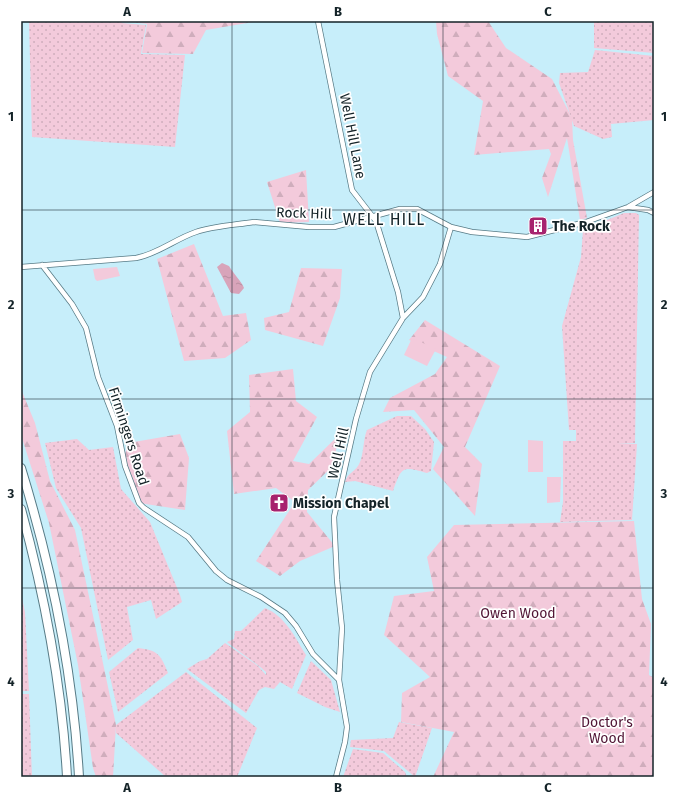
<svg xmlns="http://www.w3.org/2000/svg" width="675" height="798" font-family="'Fira Sans',sans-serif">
	<defs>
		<pattern id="grass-dots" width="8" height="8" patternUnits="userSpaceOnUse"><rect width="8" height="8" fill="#f3cadb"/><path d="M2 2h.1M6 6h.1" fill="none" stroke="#cfadbc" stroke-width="1.8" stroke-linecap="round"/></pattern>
		<pattern id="forest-firs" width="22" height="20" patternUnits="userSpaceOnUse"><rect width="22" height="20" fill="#f3cadb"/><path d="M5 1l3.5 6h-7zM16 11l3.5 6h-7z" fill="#cfadbc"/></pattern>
		<pattern id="water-ripples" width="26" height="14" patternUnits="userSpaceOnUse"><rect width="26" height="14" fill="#d8a4ba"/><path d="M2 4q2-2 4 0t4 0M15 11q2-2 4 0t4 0" fill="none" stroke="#b88da0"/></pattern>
	</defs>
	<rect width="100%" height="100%" fill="#c7eefa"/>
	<!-- grass -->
	<path fill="url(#grass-dots)" d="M29 21H121L122 23 146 25 141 54 185 55 175 147 32 137Z
		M594 21H654V53L594 48Z
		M595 50 654 56V120L611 124 612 137 603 139 574 126 559 83 560 73 588 72Z
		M624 213H636L639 215 635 443H617L637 444 632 520 560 522 563 502V441H576V430H569L562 326 581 257 583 230Z
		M397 416H411L425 429 434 442 431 471 427 473C402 466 402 466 393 491L355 481 345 482C347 473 357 471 360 462 364 452 363 440 367 430Z
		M77 439 89 450 113 447 121 489 150 522 180 595 182 602 156 619 151 600 127 607 133 640 108 660 81 528 56 488 45 443Z
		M21 594 25 612 29 691H21Z
		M265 608C285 616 295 637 306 655L292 689 280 682 274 689 265 687 259 690 246 713 187 669 200 661 207 659 225 643 258 666 266 675V672C254 661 240 653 227 642L234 639 235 631H241Z
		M138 648C158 650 161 655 168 673L118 712 109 672Z
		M311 661 331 680 340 712 325 707 297 693Z
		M186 672 257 728 237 777H166L116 733V725Z
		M21 694H29L32 777H21Z
		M399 722 432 728 415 777 384 751 350 747 351 740 393 738Z
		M353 749 383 753 405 772 407 777H343Z"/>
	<!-- forest -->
	<path fill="url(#forest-firs)" d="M122 21H259L206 30 193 54 142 53 147 24Z
		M436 21H488L506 48 552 79 572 118 573 140 587 218 580 220 567 138 548 197 542 178 551 154 549 149 474 155 483 101 448 76 437 34Z
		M306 170 309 222 280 223 267 182Z
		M194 244 223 316 246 313 251 340 225 358 184 361 157 259Z
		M301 268 342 269 340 298 323 346 265 330 264 318 289 312Z
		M425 320 500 366 465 447 482 464 475 516 433 469 444 447 414 410 383 412 390 398 435 374 447 357 409 340Z
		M293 369 296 401 317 417 293 461 309 464 338 436 334 465 308 490 307 512 335 546 300 561 280 576 256 561 295 502 276 488 234 494 227 431 250 412 249 375Z
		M21 389 35 423 50 481 75 530 116 725 113 777H96L93 768 78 665 49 523 21 435Z
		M180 434 189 458 185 510 139 503 124 458 128 443Z
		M634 521 642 599 651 624 649 675 654 678V777H433L454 732 401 722 402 693 430 677 384 635 394 596 434 591 427 557 454 525Z"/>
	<!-- pitch -->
	<path fill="#f3cadb" d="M117 267 120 276 97 281 95 279 93 269Z
		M412 338 436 349 427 366 404 355Z
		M528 440 543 441V472H528Z
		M547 477H561L560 502 547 503Z"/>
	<!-- water -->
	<path fill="url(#water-ripples)" d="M222 263 229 266C233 273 242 282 244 288L239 294 231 293 217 267Z"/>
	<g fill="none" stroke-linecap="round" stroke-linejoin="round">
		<!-- street casing -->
		<g stroke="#577b86" stroke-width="6">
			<path id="street" d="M318 21 352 190 376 221 398 292 403 318
				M628 207 648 210 654 213
				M42 265 72 304 86 328 98 377 117 426 125 466 139 503 144 508 188 537 216 571 227 580 261 597 285 613 296 626 313 654 339 680
				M21 267 136 258C158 254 175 239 196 232 214 226 235 225 254 222L309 227H334L400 209H417L451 227 472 232 527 237 586 222 628 207 654 192
				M336 777 345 742 347 727 339 680 342 628 337 580 334 517 356 419 370 372 403 318 423 297 440 264 451 227"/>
		</g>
		<!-- highway casing -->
		<g stroke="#577b86" stroke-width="10">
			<path id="highway" d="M21 468C52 569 73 671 79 777
				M21 509C45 597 62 686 67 777"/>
		</g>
		<!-- street -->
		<use href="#street" stroke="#fff" stroke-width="4.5"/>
		<!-- highway -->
		<use href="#highway" stroke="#fff" stroke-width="8"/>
	</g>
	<!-- grid -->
	<path fill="none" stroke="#142328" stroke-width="1" stroke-opacity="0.55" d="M232 21V777M443 21V777M21 210H654M21 399H654M21 588H654"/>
	<!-- icons -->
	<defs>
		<g id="building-square" transform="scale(1)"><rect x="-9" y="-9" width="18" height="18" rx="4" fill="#a7236e" stroke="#fff"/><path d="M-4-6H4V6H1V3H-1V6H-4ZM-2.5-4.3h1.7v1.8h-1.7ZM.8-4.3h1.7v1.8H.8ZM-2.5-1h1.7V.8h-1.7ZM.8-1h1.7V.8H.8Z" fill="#fff"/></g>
		<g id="church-square" transform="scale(1)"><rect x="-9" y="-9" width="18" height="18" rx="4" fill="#a7236e" stroke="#fff"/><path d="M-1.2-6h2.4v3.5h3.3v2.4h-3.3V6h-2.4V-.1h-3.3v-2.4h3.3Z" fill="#fff"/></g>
	</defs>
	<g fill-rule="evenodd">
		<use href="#building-square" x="538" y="226"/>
		<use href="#church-square" x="279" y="503"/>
	</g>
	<g text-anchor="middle" stroke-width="3.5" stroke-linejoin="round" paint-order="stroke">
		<!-- street labels -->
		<g font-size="14" fill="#142328" stroke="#fff">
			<text transform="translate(353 136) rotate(79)" y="5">Well Hill Lane</text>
			<text transform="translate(304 213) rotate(2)" y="5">Rock Hill</text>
			<text transform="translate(129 436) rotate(72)" y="5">Firmingers Road</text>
			<text transform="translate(338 453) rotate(-77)" y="5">Well Hill</text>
		</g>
		<!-- poi labels -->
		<g font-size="14" font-weight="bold" fill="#142328" stroke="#fff" text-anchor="start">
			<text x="552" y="231">The Rock</text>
			<text x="293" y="508">Mission Chapel</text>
		</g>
		<!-- park labels -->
		<g font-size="14" fill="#511535" stroke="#fff">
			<text x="518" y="618">Owen Wood</text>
			<text x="607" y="727">Doctor's<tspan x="607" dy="16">Wood</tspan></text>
		</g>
		<!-- quarter labels -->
		<g font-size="16" letter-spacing="1" fill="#142328" stroke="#fff">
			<text x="384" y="225">WELL HILL</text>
		</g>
	</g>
	<!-- border -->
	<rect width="675" height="798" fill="none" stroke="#ffffff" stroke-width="44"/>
	<rect x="22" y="22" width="631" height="754" fill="none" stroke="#142328" stroke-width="1.5"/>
	<g font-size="13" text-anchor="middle" font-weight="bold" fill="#142328">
		<text x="127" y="16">A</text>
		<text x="338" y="16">B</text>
		<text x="548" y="16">C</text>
		<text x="11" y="121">1</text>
		<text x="664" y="121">1</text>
		<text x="11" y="309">2</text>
		<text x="664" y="309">2</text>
		<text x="11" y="498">3</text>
		<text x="664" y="498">3</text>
		<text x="11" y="686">4</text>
		<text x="664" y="686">4</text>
		<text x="127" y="792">A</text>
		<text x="338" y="792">B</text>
		<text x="548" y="792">C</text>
	</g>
</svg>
